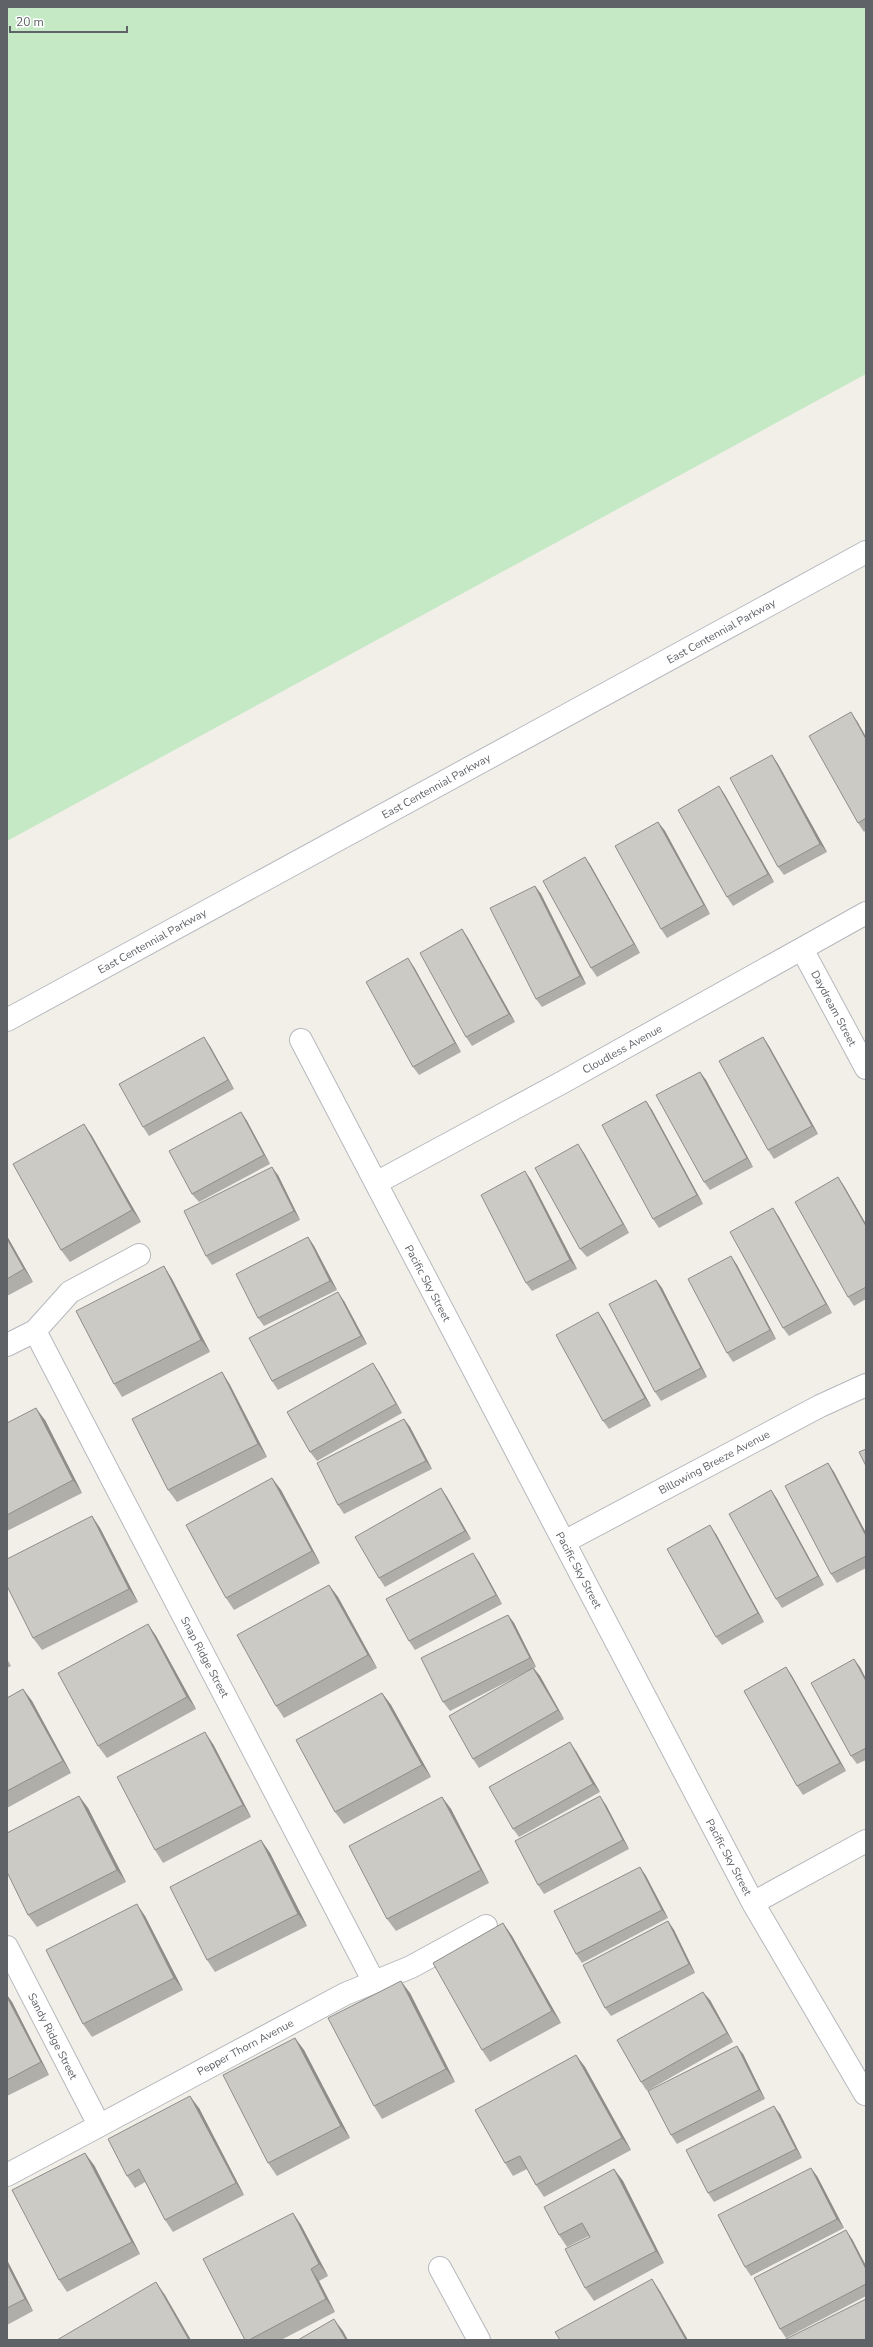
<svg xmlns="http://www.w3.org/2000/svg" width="873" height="2347" font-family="'Nunito Sans',sans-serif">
	<rect width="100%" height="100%" fill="#f1efe8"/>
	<!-- green -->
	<path fill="#c5e8c5" d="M7 7H866V374L7 841Z"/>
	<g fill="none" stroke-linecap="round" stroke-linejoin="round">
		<!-- street casing -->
		<g stroke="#b5b8bc" stroke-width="24">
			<path id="street" d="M802 949 866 1068
				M301 1040 753 1903 865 2094
				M376 1183 563 1082 866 913
				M35 1331 374 1982
				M7 1345 35 1331 70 1292 139 1255
				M564 1542 820 1406 866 1385
				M753 1903 866 1841
				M7 1947 99 2125
				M7 2175 345 1994 411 1967 486 1926
				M440 2268 479 2340"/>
		</g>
		<!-- secondary casing -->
		<g stroke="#b6babf" stroke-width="24">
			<path id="secondary" d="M7 1020 866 552"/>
		</g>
		<!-- street -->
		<use href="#street" stroke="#fff" stroke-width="22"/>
		<!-- secondary -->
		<use href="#secondary" stroke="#fff" stroke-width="22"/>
	</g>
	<!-- wall -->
	<path fill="#afaea9" d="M857 721 866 737V830L864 832 858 823Z
		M772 755 778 764 827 852 784 875 778 867Z
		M719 786 725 795 774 882 733 906 727 897Z
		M658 822 665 831 710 914 667 938 661 929Z
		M585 857 591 866 640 953 597 977 591 968Z
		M535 886 541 894 586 984 542 1007 536 999Z
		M462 929 468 938 515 1022 472 1046 466 1037Z
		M414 967 461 1052 419 1075 413 1067Z
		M763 1037 769 1046 818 1134 774 1159 768 1150Z
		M210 1046 234 1089 149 1136 143 1127Z
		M700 1072 706 1080 753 1167 710 1190 704 1182Z
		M646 1101 652 1110 703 1204 659 1228 653 1219Z
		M241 1112 247 1121 270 1164 199 1202 192 1194Z
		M84 1124 92 1136 141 1222 70 1262 61 1250Z
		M584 1153 629 1233 587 1257 580 1249Z
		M278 1175 300 1220 212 1265 206 1256Z
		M838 1177 844 1186 866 1224V1299L854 1306 848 1297Z
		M531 1180 577 1269 532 1291 526 1283Z
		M773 1208 779 1217 832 1313 789 1336 783 1328Z
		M7 1236 33 1282 7 1296Z
		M308 1237 314 1246 337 1290 264 1326 258 1318Z
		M731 1256 737 1265 776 1339 733 1362 727 1353Z
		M164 1266 172 1279 210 1352 122 1397 114 1384Z
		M656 1280 662 1288 707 1377 661 1401 655 1392Z
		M344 1301 367 1344 278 1390 272 1381Z
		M598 1312 604 1321 651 1406 609 1429 603 1421Z
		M222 1372 230 1385 267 1457 177 1502 168 1490Z
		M379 1372 402 1413 317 1461 310 1452Z
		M404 1419 410 1427 432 1469 344 1514 338 1505Z
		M45 1420 82 1493 7 1531V1423Z
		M828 1463 834 1472 866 1533V1568L837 1583 831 1574Z
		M272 1478 281 1490 320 1563 234 1610 226 1598Z
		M441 1488 447 1497 471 1539 385 1587 379 1578Z
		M771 1490 777 1499 824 1585 782 1608 776 1599Z
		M92 1516 100 1528 138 1602 42 1650 33 1638Z
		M716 1534 764 1622 722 1645 716 1637Z
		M479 1562 502 1604 415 1650 409 1641Z
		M329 1585 338 1597 377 1668 284 1718 276 1706Z
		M508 1615 514 1623 536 1667 534 1668 540 1676 564 1719 479 1768 473 1759 530 1670 450 1711 443 1702Z
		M148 1624 156 1636 196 1709 107 1758 98 1746Z
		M7 1659 11 1666 7 1668Z
		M786 1667 792 1676 846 1771 803 1795 797 1786Z
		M860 1667 866 1679V1760L857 1764 851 1756Z
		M23 1689 32 1701 71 1773 7 1808V1698Z
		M382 1693 391 1705 431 1777 344 1824 335 1812Z
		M213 1744 251 1817 163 1863 155 1850Z
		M576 1751 600 1792 519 1837 513 1829Z
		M79 1796 88 1808 126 1882 37 1927 28 1915Z
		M442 1797 451 1809 489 1883 396 1931 387 1919Z
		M606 1805 629 1849 544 1894 538 1885Z
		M261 1840 270 1853 307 1926 215 1972 207 1960Z
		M640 1867 646 1876 668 1918 582 1963 576 1954Z
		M145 1916 183 1990 92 2037 83 2024Z
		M668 1921 674 1930 695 1973 611 2016 605 2008Z
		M503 1923 512 1936 561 2023 490 2062 482 2050Z
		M410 1993 455 2082 382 2119 374 2106Z
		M7 1995 12 2002 49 2075 7 2096Z
		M710 2000 733 2042 647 2091 641 2082Z
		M295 2038 304 2050 350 2138 277 2176 268 2163Z
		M743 2054 765 2099 677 2144 671 2135Z
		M576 2055 585 2067 631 2150 544 2197 536 2185 527 2169 513 2176 505 2163Z
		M199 2108 244 2195 173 2232 165 2220 145 2182 135 2188 127 2176Z
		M780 2114 802 2158 714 2202 708 2193Z
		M94 2165 140 2254 67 2292 59 2280Z
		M614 2169 623 2181 664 2263 594 2301 585 2288 590 2237 589 2236 567 2247 559 2235Z
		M817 2176 844 2228 751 2276 745 2267Z
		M293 2213 301 2225 328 2276 319 2281 335 2312 281 2340H245Z
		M852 2239 866 2266V2296L786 2338 780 2329Z
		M7 2260 33 2311 7 2325Z"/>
	<!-- shaded-wall -->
	<path fill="#8f8d8a" d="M851 712 857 721 866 737V739Z
		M772 755 778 764 827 852 820 844Z
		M719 786 725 795 774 882 768 874Z
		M658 822 665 831 710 914 704 905Z
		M585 857 591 866 640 953 634 944Z
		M535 886 541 894 586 984 580 976Z
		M462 929 468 938 515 1022 509 1014Z
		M408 958 414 967 461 1052 455 1043Z
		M204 1037 210 1046 234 1089 228 1080Z
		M763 1037 769 1046 818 1134 812 1126Z
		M700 1072 706 1080 753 1167 747 1158Z
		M646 1101 652 1110 703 1204 697 1195Z
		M241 1112 247 1121 270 1164 264 1155Z
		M84 1124 92 1136 141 1222 132 1210Z
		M578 1144 584 1153 629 1233 623 1224Z
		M272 1167 278 1175 300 1220 294 1211Z
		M525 1171 531 1180 577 1269 570 1260Z
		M838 1177 844 1186 866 1224V1226Z
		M773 1208 779 1217 832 1313 826 1304Z
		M7 1236 33 1282 24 1269 7 1239Z
		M308 1237 314 1246 337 1290 330 1281Z
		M731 1256 737 1265 776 1339 770 1330Z
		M164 1266 172 1279 210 1352 201 1340Z
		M656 1280 662 1288 707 1377 701 1368Z
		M338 1292 344 1301 367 1344 361 1336Z
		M598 1312 604 1321 651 1406 645 1398Z
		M373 1363 379 1372 402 1413 396 1404Z
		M222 1372 230 1385 267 1457 258 1444Z
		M36 1408 45 1420 82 1493 73 1480Z
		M404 1419 410 1427 432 1469 426 1461Z
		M828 1463 834 1472 866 1533V1536Z
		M272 1478 281 1490 320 1563 312 1551Z
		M441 1488 447 1497 471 1539 465 1531Z
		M771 1490 777 1499 824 1585 818 1576Z
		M92 1516 100 1528 138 1602 129 1589Z
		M710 1525 716 1534 764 1622 758 1613Z
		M473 1553 479 1562 502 1604 496 1595Z
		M329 1585 338 1597 377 1668 368 1655Z
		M508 1615 514 1623 536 1667 530 1658Z
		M148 1624 156 1636 196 1709 187 1697Z
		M854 1659 860 1667 866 1679V1681Z
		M786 1667 792 1676 846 1771 840 1763Z
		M533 1668 540 1676 564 1719 558 1710Z
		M23 1689 32 1701 71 1773 63 1761Z
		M382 1693 391 1705 431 1777 422 1765Z
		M205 1732 213 1744 251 1817 243 1805Z
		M570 1742 576 1751 600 1792 593 1784Z
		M79 1796 88 1808 126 1882 117 1870Z
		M600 1796 606 1805 629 1849 623 1840Z
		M442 1797 451 1809 489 1883 481 1870Z
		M261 1840 270 1853 307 1926 298 1914Z
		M640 1867 646 1876 668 1918 662 1910Z
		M137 1904 145 1916 183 1990 174 1978Z
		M668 1921 674 1930 695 1973 689 1964Z
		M503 1923 512 1936 561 2023 552 2011Z
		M401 1981 410 1993 455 2082 446 2069Z
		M703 1992 710 2000 733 2042 727 2033Z
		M7 1995 12 2002 49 2075 41 2062 7 1997Z
		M295 2038 304 2050 350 2138 341 2126Z
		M737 2046 743 2054 765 2099 759 2090Z
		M576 2055 585 2067 631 2150 622 2138Z
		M190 2096 199 2108 244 2195 236 2183Z
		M774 2106 780 2114 802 2158 796 2149Z
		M85 2153 94 2165 140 2254 132 2242Z
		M811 2168 817 2176 844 2228 837 2219Z
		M614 2169 623 2181 664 2263 656 2251Z
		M293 2213 301 2225 328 2276 319 2264Z
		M846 2230 852 2239 866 2266V2269Z
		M7 2260 33 2311 25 2299 7 2264Z
		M311 2269 319 2281 335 2312 326 2299Z
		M652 2279 660 2291 688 2340H686Z
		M156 2282 165 2295 191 2340H189Z
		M334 2319 343 2331 348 2340H346Z"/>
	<!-- building -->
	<path fill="#cccac5" stroke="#8f8d8a" d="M851 712 866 739V818L858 823 809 736Z
		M772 755 820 844 778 867 730 778Z
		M719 786 768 874 727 897 678 810Z
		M658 822 704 905 661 929 615 846Z
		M585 857 634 944 591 968 543 881Z
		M535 886 580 976 536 999 490 908Z
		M462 929 509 1014 466 1037 420 953Z
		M408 958 455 1043 413 1067 366 982Z
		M204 1037 228 1080 143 1127 119 1084Z
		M763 1037 812 1126 768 1150 719 1061Z
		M700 1072 747 1158 704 1182 656 1095Z
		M646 1101 697 1195 653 1219 602 1125Z
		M241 1112 264 1155 192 1194 169 1151Z
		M84 1124 132 1210 61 1250 13 1164Z
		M578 1144 623 1224 580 1249 535 1168Z
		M272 1167 294 1211 206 1256 184 1211Z
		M525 1171 570 1260 526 1283 481 1195Z
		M838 1177 866 1226V1287L848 1297 795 1202Z
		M773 1208 826 1304 783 1328 730 1232Z
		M308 1237 330 1281 258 1318 236 1274Z
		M7 1239 24 1269 7 1279Z
		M731 1256 770 1330 727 1353 688 1279Z
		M164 1266 201 1340 114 1384 76 1311Z
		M656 1280 701 1368 655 1392 609 1304Z
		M338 1292 361 1336 272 1381 249 1338Z
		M598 1312 645 1398 603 1421 556 1335Z
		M373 1363 396 1404 310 1452 287 1412Z
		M222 1372 258 1444 168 1490 132 1419Z
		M36 1408 73 1480 7 1515V1423Z
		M404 1419 426 1461 338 1505 317 1463Z
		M866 1449V1466L859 1452Z
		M828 1463 866 1536V1556L831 1574 785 1486Z
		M272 1478 312 1551 226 1598 186 1525Z
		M441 1488 465 1531 379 1578 355 1537Z
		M771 1490 818 1576 776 1599 729 1514Z
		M92 1516 129 1589 33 1638 7 1586V1559Z
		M710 1525 758 1613 716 1637 667 1549Z
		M473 1553 496 1595 409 1641 386 1599Z
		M329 1585 368 1655 276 1706 237 1635Z
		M508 1615 530 1658 443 1702 421 1658Z
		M148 1624 187 1697 98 1746 58 1673Z
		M854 1659 866 1681V1748L851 1756 811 1683Z
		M786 1667 840 1763 797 1786 744 1691Z
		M533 1668 558 1710 473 1759 449 1716Z
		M23 1689 63 1761 7 1791V1698Z
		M382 1693 422 1765 335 1812 296 1740Z
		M205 1732 243 1805 155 1850 117 1777Z
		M570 1742 593 1784 513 1829 489 1787Z
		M79 1796 117 1870 28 1915 7 1872V1833Z
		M600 1796 623 1840 538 1885 515 1841Z
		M442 1797 481 1870 387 1919 349 1846Z
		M261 1840 298 1914 207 1960 170 1887Z
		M640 1867 662 1910 576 1954 554 1911Z
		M137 1904 174 1978 83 2024 46 1950Z
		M668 1921 689 1964 605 2008 583 1965Z
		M503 1923 552 2011 482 2050 433 1963Z
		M401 1981 446 2069 374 2106 328 2018Z
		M703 1992 727 2033 641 2082 617 2040Z
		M7 1997 41 2062 7 2080Z
		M295 2038 341 2126 268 2163 223 2075Z
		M737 2046 759 2090 671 2135 648 2091Z
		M576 2055 622 2138 536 2185 520 2156 505 2163 475 2110Z
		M190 2096 236 2183 165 2220 139 2169 127 2176 108 2139Z
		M774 2106 796 2149 708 2193 686 2150Z
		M85 2153 132 2242 59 2280 12 2190Z
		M811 2168 837 2219 745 2267 718 2215Z
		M614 2169 656 2251 585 2288 565 2249 590 2237 582 2223 559 2235 544 2207Z
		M293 2213 319 2264 311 2269 326 2299 249 2340H245L203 2259Z
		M846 2230 866 2269V2284L780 2329 754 2278Z
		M7 2264 25 2299 7 2308Z
		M652 2279 686 2340H560L555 2332Z
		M156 2282 189 2340H57Z
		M866 2299V2340H784Z
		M334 2319 346 2340H298Z"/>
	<g text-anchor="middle" stroke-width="3.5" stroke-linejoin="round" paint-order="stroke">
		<!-- street labels -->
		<g font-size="11" fill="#5f6368" stroke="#fff">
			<text transform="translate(721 631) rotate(-29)" y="4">East Centennial Parkway</text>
			<text transform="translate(436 786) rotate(-29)" y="4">East Centennial Parkway</text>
			<text transform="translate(152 941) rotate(-29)" y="4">East Centennial Parkway</text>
			<text transform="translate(834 1008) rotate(62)" y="4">Daydream Street</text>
			<text transform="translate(622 1049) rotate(-29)" y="4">Cloudless Avenue</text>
			<text transform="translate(428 1283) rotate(62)" y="4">Pacific Sky Street</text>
			<text transform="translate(714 1462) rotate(-28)" y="4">Billowing Breeze Avenue</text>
			<text transform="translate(579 1570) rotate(62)" y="4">Pacific Sky Street</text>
			<text transform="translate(205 1657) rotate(62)" y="4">Snap Ridge Street</text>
			<text transform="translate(729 1857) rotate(62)" y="4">Pacific Sky Street</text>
			<text transform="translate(53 2036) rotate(63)" y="4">Sandy Ridge Street</text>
			<text transform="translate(245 2047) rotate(-28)" y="4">Pepper Thorn Avenue</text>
		</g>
	</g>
	<!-- border -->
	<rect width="873" height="2347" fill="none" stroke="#5f6368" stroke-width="16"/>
	<!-- scale -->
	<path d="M10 26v6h117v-6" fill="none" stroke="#5f6368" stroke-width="2"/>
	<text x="16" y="26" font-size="12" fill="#5f6368" stroke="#ffffff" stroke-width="3" paint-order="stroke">20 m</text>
</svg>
